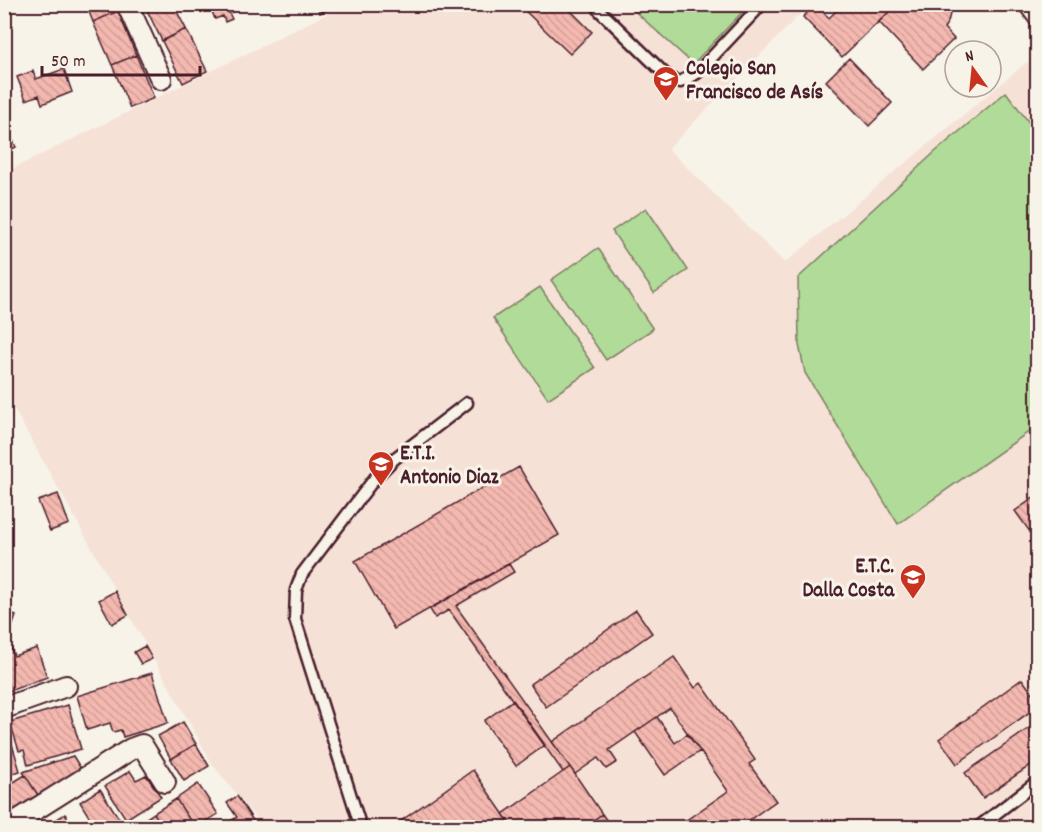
<svg xmlns="http://www.w3.org/2000/svg" width="1042" height="832" font-family="Dekko,sans-serif">
	<defs>
		<pattern id="building-back-hatch" width="6" height="6" patternUnits="userSpaceOnUse" patternTransform="scale(1.5)"><rect width="6" height="6" fill="#f3b8af"/><path d="M-1 5l2 2M0 0l6 6M5-1l2 2" fill="none" stroke="#d29e97"/></pattern>
	</defs>
	<rect width="100%" height="100%" fill="#f7f3e8"/>
	<filter id="ink" filterUnits="userSpaceOnUse"><feTurbulence type="fractalNoise" baseFrequency=".0167" numOctaves="2"/><feDisplacementMap in="SourceGraphic" scale="12" xChannelSelector="R" yChannelSelector="G"/><feConvolveMatrix kernelMatrix="1 2 1 2 8 2 1 2 1" color-interpolation-filters="sRGB"/></filter>
	<g filter="url(#ink)">
		<!-- built -->
		<path fill="#f6e1d7" d="M345 5H809L668 149 785 263 1027 62 1038 76 1037 825 1034 828 263 827 213 765 5 393 4 173Z"/>
		<!-- pitch -->
		<path fill="#b0db98" stroke="#7d7d62" stroke-width="1.5" d="M628 5H749L693 64Z
			M1006 92 1037 133V426L898 524 805 373 799 345 798 278 935 152Z
			M646 208 688 270 654 293 612 231Z
			M598 248 653 329 606 360 551 280Z
			M540 287 595 368 548 399 493 318Z"/>
		<!-- building -->
		<path fill="url(#building-back-hatch)" stroke="#4a1f2b" stroke-width="1.5" d="M86 4H115L118 11 93 22Z
			M144 4H173L186 29 162 41Z
			M209 4H247L248 5 229 13 232 19 225 22 223 16 215 19Z
			M316 4H340L320 13Z
			M518 4H564L592 32 570 54Z
			M816 4 829 18 843 4H897L842 57 803 17Z
			M897 4 948 6 950 14 948 22 944 28 954 39 923 69 879 22Z
			M118 11 136 55 112 65 93 22Z
			M186 29 207 71 183 83 162 41Z
			M136 55 154 98 130 108 112 65Z
			M849 58 892 103 869 126 826 81Z
			M64 69 72 92 42 104 39 95 26 100 17 77 33 71 36 79Z
			M4 123 16 147 4 152Z
			M519 467 559 535 394 629 355 561Z
			M58 494 69 524 50 531 38 501Z
			M1038 495V543L1015 511Z
			M509 564 514 572 456 606 570 767 563 772 449 610 435 618 430 609Z
			M115 591 128 615 112 624 99 600Z
			M636 610 652 633 546 707 530 684Z
			M4 611 16 616 8 639 14 656 37 648 47 677 4 693Z
			M145 646 152 659 141 664 134 652Z
			M674 657 695 688 701 683 755 760 749 764 776 801 738 828H675L728 791 670 708 609 750 617 762 606 769 598 758 575 774 552 742Z
			M152 673 168 723 123 737 121 730 113 732 110 723 87 730 77 696Z
			M1022 679 1038 701V706L957 764 939 739Z
			M513 700 545 745 516 766 484 721Z
			M68 705 81 749 28 765 24 750 19 751 10 722Z
			M657 717 675 743 687 734 700 751 665 775 635 732Z
			M183 722 196 744 171 759 158 736Z
			M1038 722V760L983 798 965 773Z
			M4 727H7L20 771 4 776Z
			M196 744 209 766 184 781 171 759Z
			M73 756 81 769 38 795 23 772Z
			M570 767 602 814 582 828H549L545 821 536 828H513L503 814Z
			M473 770 513 828H391Z
			M130 771 136 780 146 775 161 797 126 819 105 786Z
			M25 775 38 795 5 816 4 788Z
			M198 784 218 814 195 828 176 799Z
			M100 789 122 823 114 828H85L93 823 80 802Z
			M237 796 258 828H228L226 824 237 817 227 803Z
			M176 799 195 828H163L154 813Z
			M154 813 163 828H131Z
			M65 814 72 826 78 823 81 828H43Z
			M602 814 612 828H582Z"/>
		<g fill="none" stroke-linecap="round" stroke-linejoin="round">
			<!-- service casing -->
			<g stroke="#4a1f2b" stroke-width="15">
				<path id="service" d="M596 4 600 11 669 78 680 82 697 73 762 4
					M361 828 295 619 296 590 302 574 375 478 394 459 467 403
					M977 828 1038 781"/>
			</g>
			<!-- minor casing -->
			<g stroke="#4a1f2b" stroke-width="24">
				<path id="minor" d="M127 4 161 79
					M1029 4 1038 16
					M4 708 66 686
					M6 828 131 749 142 745 165 782"/>
			</g>
			<!-- service -->
			<use href="#service" stroke="#f7f3e8" stroke-width="10"/>
			<!-- minor -->
			<use href="#minor" stroke="#f7f3e8" stroke-width="20"/>
		</g>
	</g>
	<!-- icons -->
	<defs>
		<g id="school-pin" transform="scale(1.35)"><path d="M0 17L-7.5 6A9.5 9.5 0 1 1 7.5 6Z" fill="#c8321e" stroke="#f7f3e8"/><path d="M0-5L7-2L0 1L-7-2ZM-4 1L0 2.5L4 1V4Q0 6-4 4Z" fill="#fff"/></g>
		<g id="university-pin" transform="scale(1.35)"><path d="M0 17L-7.5 6A9.5 9.5 0 1 1 7.5 6Z" fill="#c8321e" stroke="#f7f3e8"/><path d="M0-5L7-2L0 1L-7-2ZM-4 1L0 2.5L4 1V4Q0 6-4 4Z" fill="#fff"/></g>
	</defs>
	<g fill-rule="evenodd">
		<use href="#school-pin" x="666" y="79"/>
		<use href="#university-pin" x="381" y="464"/>
		<use href="#university-pin" x="913" y="577"/>
	</g>
	<g text-anchor="middle" stroke-width="6" stroke-linejoin="round" paint-order="stroke">
		<!-- poi labels -->
		<g font-size="21" font-weight="bold" fill="#4a1f2b" stroke="#f7f3e8" text-anchor="start">
			<text x="686" y="74">Colegio San<tspan x="686" dy="24">Francisco de Asís</tspan></text>
			<text x="400" y="459">E.T.I.<tspan x="400" dy="24">Antonio Diaz</tspan></text>
			<text x="894" y="572" text-anchor="end">E.T.C.<tspan x="894" dy="24">Dalla Costa</tspan></text>
		</g>
	</g>
	<!-- margin -->
	<rect width="1042" height="832" fill="none" stroke="#f7f3e8" stroke-width="24"/>
	<rect x="12" y="12" width="1018" height="808" fill="none" stroke="#4a1f2b" stroke-width="2" filter="url(#ink)"/>
	<!-- north arrow -->
	<g transform="translate(973 69) rotate(345)"><circle r="28" fill="#f7f3e8" stroke="#b29e9c" stroke-width="1.5"/>
	<path d="M0-4.5L10 22L0 15L-10 22Z" fill="#c8321e"/>
	<text y="-9" font-size="16" font-weight="bold" text-anchor="middle" fill="#4a1f2b">N</text>
	</g>
	<!-- scale -->
	<path d="M42 66v9h158v-9" fill="none" stroke="#4a1f2b" stroke-width="3"/>
	<text x="51" y="66" font-size="18" fill="#4a1f2b" stroke="#f7f3e8" stroke-width="4.5" paint-order="stroke">50 m</text>
</svg>
